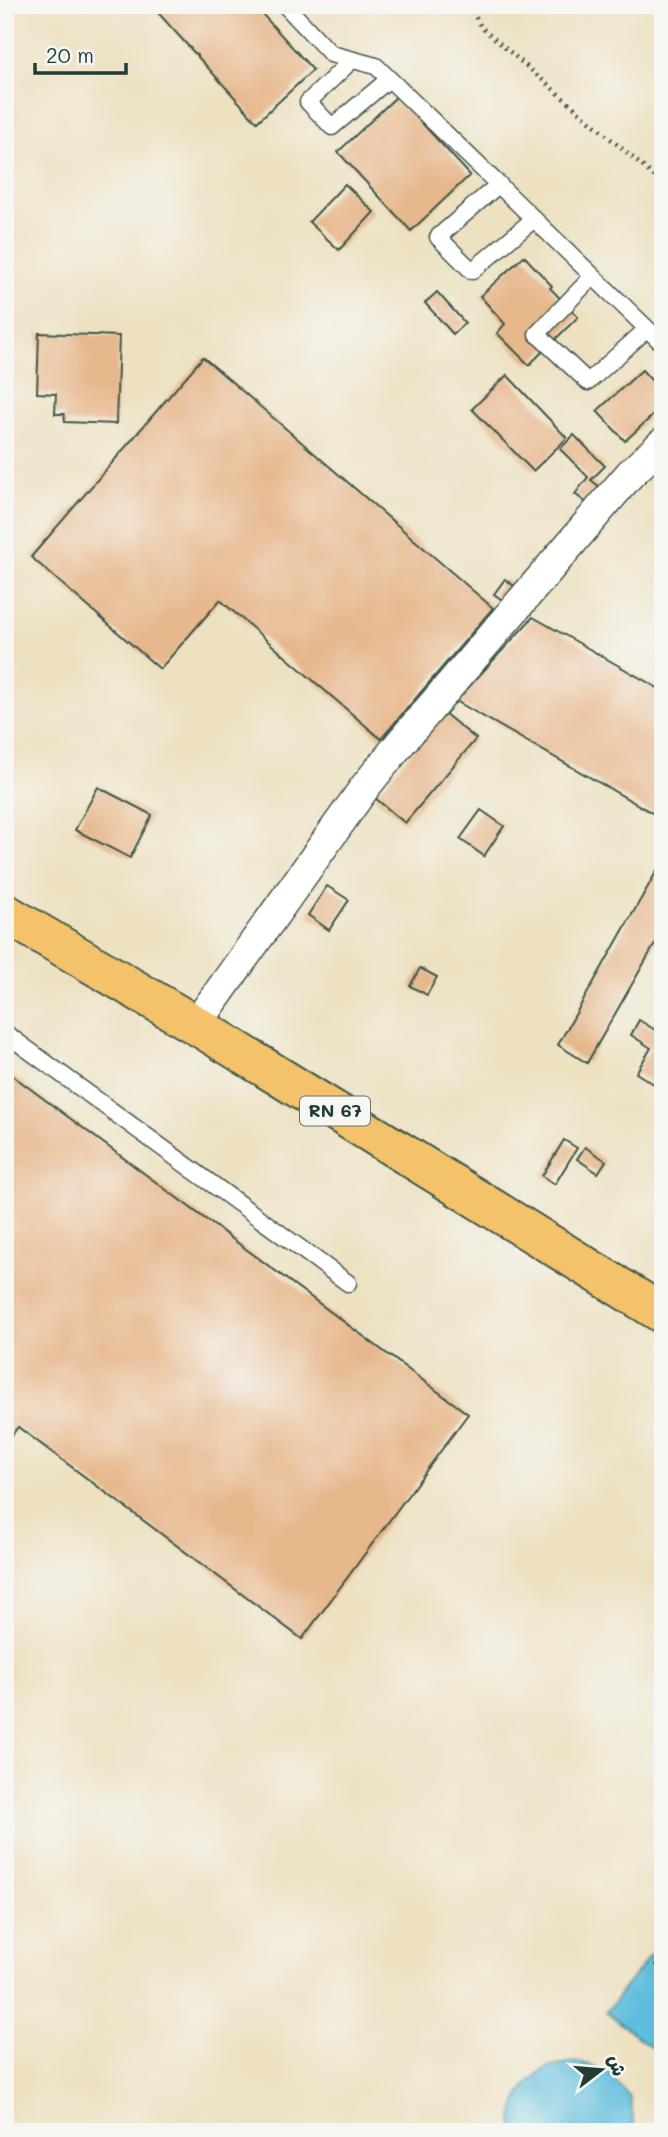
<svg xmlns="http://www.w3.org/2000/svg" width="668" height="2137" font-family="Mali,'Playpen Sans Arabic',sans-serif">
	<rect width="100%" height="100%" fill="#f6f6f2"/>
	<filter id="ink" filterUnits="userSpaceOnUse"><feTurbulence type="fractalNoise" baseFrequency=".0143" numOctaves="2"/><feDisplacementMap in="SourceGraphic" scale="14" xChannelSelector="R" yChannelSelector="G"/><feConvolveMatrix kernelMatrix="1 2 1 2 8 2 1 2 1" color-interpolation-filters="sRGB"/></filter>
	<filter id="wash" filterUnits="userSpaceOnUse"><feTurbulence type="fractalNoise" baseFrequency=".00686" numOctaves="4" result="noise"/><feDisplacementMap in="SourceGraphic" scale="28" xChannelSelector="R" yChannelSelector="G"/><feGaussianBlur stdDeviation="1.57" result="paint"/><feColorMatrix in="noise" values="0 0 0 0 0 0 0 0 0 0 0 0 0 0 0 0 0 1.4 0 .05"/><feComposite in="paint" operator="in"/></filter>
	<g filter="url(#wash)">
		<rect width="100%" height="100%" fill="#ede1c2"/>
		<!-- water -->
		<path fill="#5fbddd" stroke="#3f7d88" stroke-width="2" d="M663 1939V2057L606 2012Z
			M580 2062 609 2073 630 2098 635 2132H514C510 2107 524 2080 547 2068 556 2063 570 2063 580 2062Z"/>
		<g id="blocks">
			<!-- building -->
			<path fill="#e7b88c" d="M151 5H254L313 70 257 122Z
				M397 96 470 175 411 231 338 152Z
				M345 184 374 212 339 250 309 222Z
				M524 256 552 286 550 288 578 317 529 365 497 333 505 324 480 296Z
				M437 292 465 323 453 334 425 303Z
				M39 333 119 336 116 424 65 422 64 414H55L56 394 37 393Z
				M203 357 493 608 381 739 220 600 160 669 31 557Z
				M642 370 663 393V406L625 441 597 411Z
				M507 375 567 438 533 471 472 409Z
				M574 435 605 466 591 480 601 488 588 504 575 494 588 477 560 449Z
				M505 579 526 595 516 610 494 594Z
				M533 617 663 691V819L456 701Z
				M444 713 476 739 405 823 374 797Z
				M98 787 152 815 130 858 75 830Z
				M481 810 504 826 484 856 460 839Z
				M663 860V930L587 1063 558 1045Z
				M327 886 349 900 329 930 308 915Z
				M420 968 437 977 427 995 410 986Z
				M639 1020 663 1035V1071L654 1084 636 1073 651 1048 631 1035Z
				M5 1070 468 1414 302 1639 18 1427 5 1444Z
				M564 1140 577 1148 555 1184 542 1176Z
				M585 1147 606 1161 598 1173 577 1159Z
				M663 1951V1968L656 1965Z"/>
		</g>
	</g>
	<g filter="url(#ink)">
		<use href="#blocks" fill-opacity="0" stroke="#3e5649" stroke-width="2"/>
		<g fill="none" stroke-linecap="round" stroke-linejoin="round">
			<!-- service casing -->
			<g stroke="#3e5649" stroke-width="19">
				<path id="service" d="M285 5 331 54 376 66 663 344
					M352 60 308 102 332 127 389 79
					M499 184 438 237 472 271 534 219
					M593 276 537 334 588 382 647 329
					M5 1033 348 1283"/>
			</g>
			<!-- minor casing -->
			<g stroke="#3e5649" stroke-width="33">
				<path id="minor" d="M195 1026 365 787 402 741 630 474 663 443"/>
			</g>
			<!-- primary casing -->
			<g stroke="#3e5649" stroke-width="42">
				<path id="primary" d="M5 913 204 1030 663 1314"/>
			</g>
			<!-- path -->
			<path stroke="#3e5649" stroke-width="4.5" stroke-dasharray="2 5" stroke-linecap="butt" d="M469 5 481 27 663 184"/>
			<!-- service -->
			<use href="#service" stroke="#fff" stroke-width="16"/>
			<!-- minor -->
			<use href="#minor" stroke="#fff" stroke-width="30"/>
			<!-- primary -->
			<use href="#primary" stroke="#f3c26a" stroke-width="38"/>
		</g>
	</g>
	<g text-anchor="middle" stroke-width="7" stroke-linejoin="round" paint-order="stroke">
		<!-- shield labels -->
		<rect fill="#f6f6f2" stroke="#60746d" stroke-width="2" x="300" y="1096.5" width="70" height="29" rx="5"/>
		<g font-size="18" font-weight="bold" fill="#1f3d34">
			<text x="335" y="1117">RN 67</text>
		</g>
	</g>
	<!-- margin -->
	<rect width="668" height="2137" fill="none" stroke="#f6f6f2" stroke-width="28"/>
	<!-- north arrow -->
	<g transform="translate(601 2070) rotate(74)" stroke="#f6f6f2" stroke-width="5" paint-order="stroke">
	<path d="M0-5L12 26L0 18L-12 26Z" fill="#1f3d34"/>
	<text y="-10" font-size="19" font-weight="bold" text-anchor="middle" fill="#1f3d34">ش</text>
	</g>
	<!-- scale -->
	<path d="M35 63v10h91v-10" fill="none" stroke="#1f3d34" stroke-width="3.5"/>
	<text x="46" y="63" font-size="21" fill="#1f3d34" stroke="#f6f6f2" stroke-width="5" paint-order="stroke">20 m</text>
</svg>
